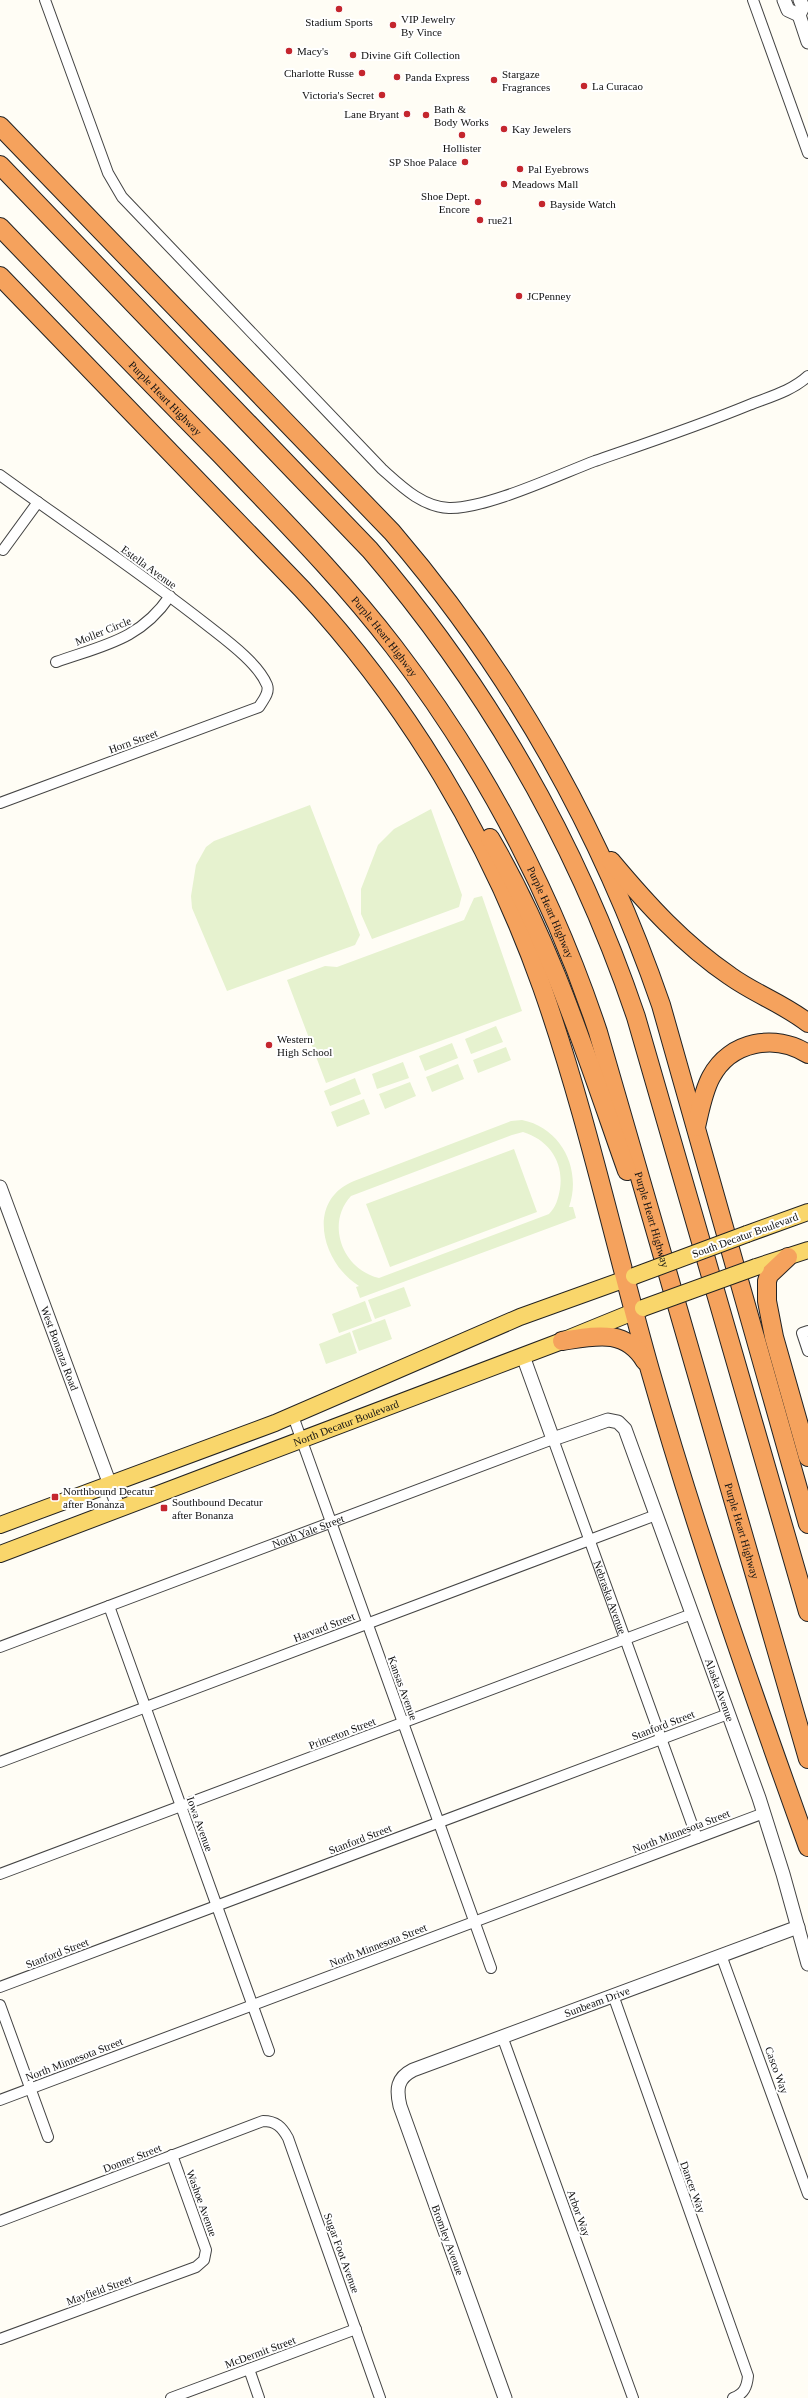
<svg xmlns="http://www.w3.org/2000/svg" width="808" height="2398" font-family="Georgia,serif">
	<rect width="100%" height="100%" fill="#fffdf5"/>
	<!-- pitch -->
	<path fill="#e6f2cf" fill-rule="evenodd" d="M310 805 360 935 355 945 227 991 192 908 191 896 196 865 206 847 214 841Z
		M431 809 462 895 459 907 372 939 361 914V889L378 845 394 829Z
		M482 896 522 1011 326 1083 287 980 325 966 337 967 464 920 474 898Z
		M496 1026 503 1042 471 1054 465 1039Z
		M452 1043 458 1058 425 1071 419 1056Z
		M506 1047 511 1060 478 1073 473 1060Z
		M403 1062 409 1078 377 1089 372 1074Z
		M458 1064 464 1079 432 1092 426 1077Z
		M355 1078 361 1094 330 1106 324 1091Z
		M410 1082 416 1096 385 1109 379 1094Z
		M364 1099 370 1114 337 1127 331 1112Z
		M522 1120C562 1128 582 1170 569 1207H573L576 1218 360 1298 356 1287 359 1286C322 1263 305 1201 354 1181L511 1121ZM523 1132C549 1140 564 1162 560 1189 558 1199 556 1207 549 1214L379 1278C343 1270 325 1224 351 1196L512 1135Z
		M514 1149 537 1212 390 1267 366 1204Z
		M404 1287 411 1306 375 1319 368 1300Z
		M365 1301 372 1321 339 1333 332 1314Z
		M385 1319 392 1339 359 1351 352 1331Z
		M350 1332 357 1353 326 1364 319 1344Z"/>
	<g fill="none" stroke-linecap="round" stroke-linejoin="round">
		<!-- minor casing -->
		<g stroke="#444" stroke-width="12">
			<g id="minor">
				<path d="M45 0 108 173 122 197 382 469C401 486 422 507 449 508 486 509 558 475 595 461 647 443 698 426 749 405 769 397 792 391 808 376"/>
				<path d="M753 0 808 153"/>
				<path d="M0 475C69 525 140 572 207 625 226 640 258 663 267 685 270 693 263 700 259 707L0 803"/>
				<path d="M3 550 38 502"/>
				<path d="M56 662C104 645 140 640 170 596"/>
				<path d="M808 1331 802 1333 808 1351"/>
				<path d="M293 1416 491 1968"/>
				<path d="M109 1606 269 2051"/>
				<path id="s1" d="M0 1647 553 1439 697 1838"/>
				<path d="M0 1762 656 1515"/>
				<path d="M0 1874 692 1614"/>
				<path d="M721 1955 808 2194"/>
				<path d="M0 1987 728 1714"/>
				<path d="M613 1995 748 2376C747 2387 744 2394 733 2398"/>
				<path d="M0 2005 48 2137"/>
				<path d="M502 2036 633 2398"/>
				<path d="M0 2100 764 1813"/>
				<path d="M0 2221 263 2121C276 2121 282 2127 288 2138L380 2398"/>
				<path d="M0 2339 196 2267 204 2260 206 2250 172 2155"/>
				<path d="M249 2369 259 2398"/>
				<path d="M171 2398 356 2329"/>
			</g>
		</g>
		<!-- tertiary casing -->
		<g stroke="#444" stroke-width="15">
			<g id="tertiary">
				<path d="M784 0 788 10 799 15"/>
				<path d="M800 0 803 7 799 15 808 42"/>
				<path id="s2" d="M0 1187 119 1509"/>
				<path id="s3" d="M523 1356 553 1439 608 1420 618 1422 625 1429 759 1798 783 1874 808 1964"/>
				<path id="s4" d="M505 2398 400 2106C396 2089 397 2078 413 2070L798 1927"/>
			</g>
		</g>
		<!-- primary casing -->
		<g stroke="#222" stroke-width="18">
			<g id="primary">
				<path d="M747 1234 808 1212"/>
				<path d="M756 1267 808 1250"/>
				<path d="M0 1525 275 1423 520 1317 634 1276"/>
				<path id="s5" d="M0 1554 562 1341 643 1308"/>
			</g>
		</g>
		<!-- motorway casing -->
		<g stroke="#222" stroke-width="20">
			<g id="motorway">
				<path d="M0 126 392 532C512 672 601 831 661 1005L808 1524"/>
				<path d="M0 165 370 550C488 688 578 845 636 1017L808 1612"/>
				<path id="s6" d="M0 227C73 303 146 379 220 454 280 517 341 578 394 647 483 763 552 894 598 1032L808 1759"/>
				<path d="M0 276 302 589C408 703 490 840 542 987 586 1112 614 1243 650 1370 696 1531 751 1689 808 1847"/>
				<path d="M490 838C551 942 587 1058 627 1171"/>
				<path d="M611 861C647 904 683 944 730 976 755 994 784 1004 808 1023"/>
				<path d="M696 1127C700 1110 703 1092 711 1077 730 1041 775 1033 808 1054"/>
				<path d="M788 1257 769 1275 767 1281V1301L774 1337 808 1457"/>
				<path d="M562 1341C595 1336 625 1328 645 1361"/>
			</g>
		</g>
		<!-- minor -->
		<use href="#minor" stroke="#fff" stroke-width="10"/>
		<!-- tertiary -->
		<use href="#tertiary" stroke="#fff" stroke-width="13"/>
		<!-- primary -->
		<use href="#primary" stroke="#f9d66b" stroke-width="16"/>
		<!-- motorway -->
		<use href="#motorway" stroke="#f5a25d" stroke-width="18"/>
		<!-- primary-bridge casing -->
		<g stroke="#222" stroke-width="18" stroke-linecap="butt">
			<path id="primary-bridge" d="M634 1276 747 1234
				M643 1308 756 1267"/>
		</g>
		<!-- primary-bridge -->
		<use href="#primary-bridge" stroke="#f9d66b" stroke-width="16"/>
	</g>
	<!-- markers -->
	<g fill="#c4262e" stroke="#fff" stroke-width="1.5">
		<circle cx="339" cy="9" r="4"/>
		<circle cx="393" cy="25" r="4"/>
		<circle cx="289" cy="51" r="4"/>
		<circle cx="353" cy="55" r="4"/>
		<circle cx="362" cy="73" r="4"/>
		<circle cx="397" cy="77" r="4"/>
		<circle cx="494" cy="80" r="4"/>
		<circle cx="584" cy="86" r="4"/>
		<circle cx="382" cy="95" r="4"/>
		<circle cx="407" cy="114" r="4"/>
		<circle cx="426" cy="115" r="4"/>
		<circle cx="504" cy="129" r="4"/>
		<circle cx="462" cy="135" r="4"/>
		<circle cx="465" cy="162" r="4"/>
		<circle cx="520" cy="169" r="4"/>
		<circle cx="504" cy="184" r="4"/>
		<circle cx="478" cy="202" r="4"/>
		<circle cx="542" cy="204" r="4"/>
		<circle cx="480" cy="220" r="4"/>
		<circle cx="519" cy="296" r="4"/>
		<circle cx="269" cy="1045" r="4"/>
		<rect x="51" y="1493" width="8" height="8" rx="2"/>
		<rect x="160" y="1504" width="8" height="8" rx="2"/>
	</g>
	<g text-anchor="middle" stroke-width="4" stroke-linejoin="round" paint-order="stroke">
		<!-- poi labels -->
		<g font-size="11" fill="#111" stroke="#fff" text-anchor="start">
			<text x="401" y="23">VIP Jewelry<tspan x="401" dy="13">By Vince</tspan></text>
			<text x="339" y="26" text-anchor="middle">Stadium Sports</text>
			<text x="297" y="55">Macy's</text>
			<text x="361" y="59">Divine Gift Collection</text>
			<text x="354" y="77" text-anchor="end">Charlotte Russe</text>
			<text x="502" y="78">Stargaze<tspan x="502" dy="13">Fragrances</tspan></text>
			<text x="405" y="81">Panda Express</text>
			<text x="592" y="90">La Curacao</text>
			<text x="374" y="99" text-anchor="end">Victoria's Secret</text>
			<text x="434" y="113">Bath &amp;<tspan x="434" dy="13">Body Works</tspan></text>
			<text x="399" y="118" text-anchor="end">Lane Bryant</text>
			<text x="512" y="133">Kay Jewelers</text>
			<text x="462" y="152" text-anchor="middle">Hollister</text>
			<text x="457" y="166" text-anchor="end">SP Shoe Palace</text>
			<text x="528" y="173">Pal Eyebrows</text>
			<text x="512" y="188">Meadows Mall</text>
			<text x="470" y="200" text-anchor="end">Shoe Dept.<tspan x="470" dy="13">Encore</tspan></text>
			<text x="550" y="208">Bayside Watch</text>
			<text x="488" y="224">rue21</text>
			<text x="527" y="300">JCPenney</text>
			<text x="277" y="1043">Western<tspan x="277" dy="13">High School</tspan></text>
			<text x="63" y="1495">Northbound Decatur<tspan x="63" dy="13">after Bonanza</tspan></text>
			<text x="172" y="1506">Southbound Decatur<tspan x="172" dy="13">after Bonanza</tspan></text>
		</g>
		<!-- street labels -->
		<g font-size="11" fill="#111" stroke="#fff">
			<text dy="4" stroke="none"><textPath href="#s6" startOffset="238">Purple Heart Highway</textPath></text>
			<text transform="translate(149 567) rotate(36)" y="4">Estella Avenue</text>
			<text transform="translate(103 631) rotate(-22)" y="4">Moller Circle</text>
			<text dy="4" stroke="none"><textPath href="#s6" startOffset="562">Purple Heart Highway</textPath></text>
			<text transform="translate(133 741) rotate(-20)" y="4">Horn Street</text>
			<text dy="4" stroke="none"><textPath href="#s6" startOffset="885">Purple Heart Highway</textPath></text>
			<text dy="4" stroke="none"><textPath href="#s6" startOffset="1209">Purple Heart Highway</textPath></text>
			<text transform="translate(745 1235) rotate(-20)" y="4">South Decatur Boulevard</text>
			<text dy="4" stroke="none"><textPath href="#s2" startOffset="172">West Bonanza Road</textPath></text>
			<text dy="4" stroke="none"><textPath href="#s5" startOffset="370">North Decatur Boulevard</textPath></text>
			<text dy="4" stroke="none"><textPath href="#s1" startOffset="329">North Yale Street</textPath></text>
			<text dy="4" stroke="none"><textPath href="#s6" startOffset="1533">Purple Heart Highway</textPath></text>
			<text dy="4" stroke="none"><textPath href="#s1" startOffset="759">Nebraska Avenue</textPath></text>
			<text transform="translate(324 1627) rotate(-21)" y="4">Harvard Street</text>
			<text transform="translate(403 1688) rotate(70)" y="4">Kansas Avenue</text>
			<text dy="4" stroke="none"><textPath href="#s3" startOffset="444">Alaska Avenue</textPath></text>
			<text transform="translate(663 1725) rotate(-21)" y="4">Stanford Street</text>
			<text transform="translate(342 1733) rotate(-21)" y="4">Princeton Street</text>
			<text transform="translate(200 1824) rotate(70)" y="4">Iowa Avenue</text>
			<text transform="translate(681 1831) rotate(-21)" y="4">North Minnesota Street</text>
			<text transform="translate(360 1839) rotate(-21)" y="4">Stanford Street</text>
			<text transform="translate(378 1945) rotate(-21)" y="4">North Minnesota Street</text>
			<text transform="translate(57 1953) rotate(-21)" y="4">Stanford Street</text>
			<text dy="4" stroke="none"><textPath href="#s4" startOffset="549">Sunbeam Drive</textPath></text>
			<text transform="translate(74 2059) rotate(-21)" y="4">North Minnesota Street</text>
			<text transform="translate(777 2070) rotate(70)" y="4">Casco Way</text>
			<text transform="translate(132 2158) rotate(-21)" y="4">Donner Street</text>
			<text transform="translate(693 2187) rotate(70)" y="4">Dancer Way</text>
			<text transform="translate(202 2203) rotate(70)" y="4">Washoe Avenue</text>
			<text transform="translate(579 2213) rotate(70)" y="4">Arbor Way</text>
			<text transform="translate(448 2240) rotate(70)" y="4">Bromley Avenue</text>
			<text transform="translate(342 2253) rotate(70)" y="4">Sugar Foot Avenue</text>
			<text transform="translate(99 2290) rotate(-20)" y="4">Mayfield Street</text>
			<text transform="translate(260 2352) rotate(-20)" y="4">McDermit Street</text>
		</g>
	</g>
</svg>
